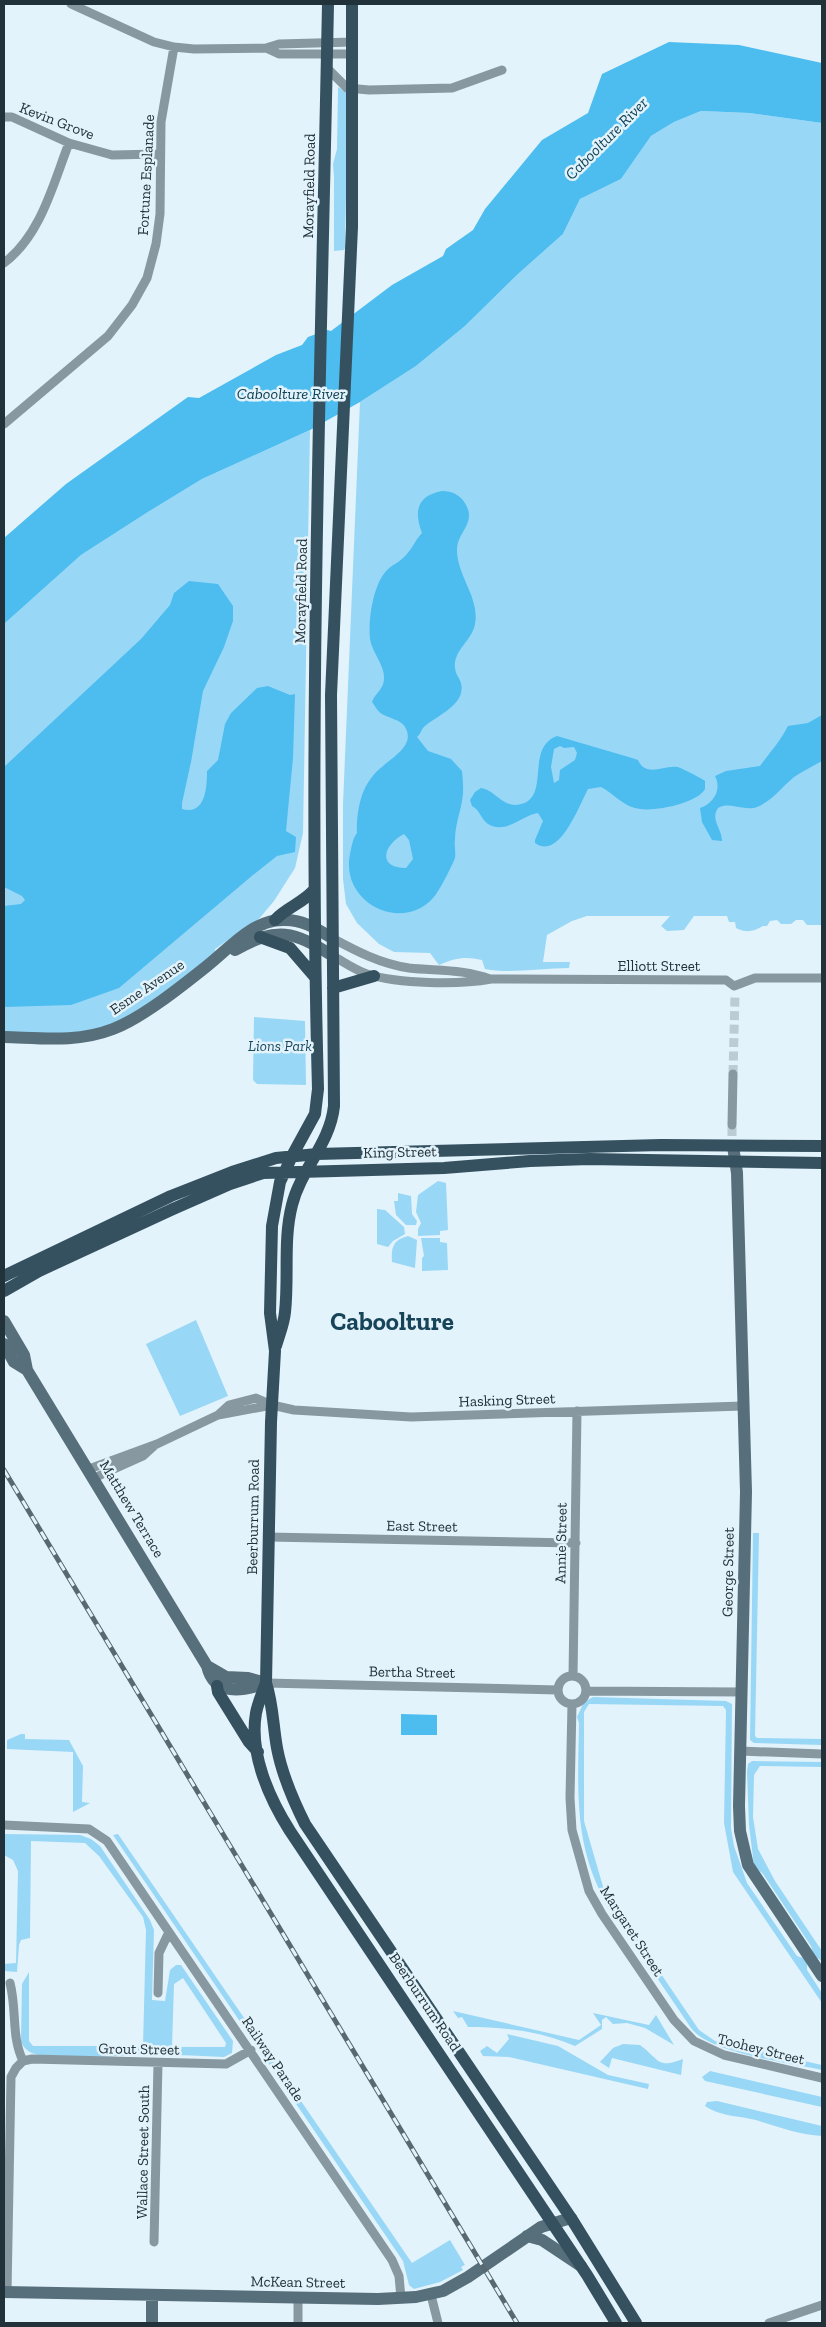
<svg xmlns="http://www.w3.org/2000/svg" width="826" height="2327" font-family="'Zilla Slab',serif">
	<rect width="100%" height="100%" fill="#e3f3fb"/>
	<!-- green -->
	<path fill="#99d7f6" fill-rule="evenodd" d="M338 87 348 93 345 248 344 250 334 251V177L333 164 337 149Z
		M701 111 749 113 822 123V925H807L803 920H796L791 924H781L777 920 770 921 767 926H763C752 932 747 933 736 928L735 922H729L727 916H694L684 930 667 931 661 926 670 916H587L572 921 547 935 543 962H570L569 968C542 968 510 974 485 969L482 960C465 956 455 958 439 965L430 953 394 952 379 944 357 923 346 904 343 879V804L360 402 416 366 465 326 518 274 563 234 580 199 621 179 651 136 674 122Z
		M310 430 303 833 295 868 274 901 258 920 215 949V960L133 1019 92 1036 4 1037V624L81 555 148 512 202 479Z
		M254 1017 305 1021 306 1085 257 1084 253 1080Z
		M438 1181 446 1183 448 1230 440 1231V1235L418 1236V1229L421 1223 416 1212 418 1195Z
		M398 1193 411 1196 412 1214 417 1221 416 1225H406L396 1215 394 1201H398Z
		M377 1209 385 1210 404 1227 405 1234 393 1241 388 1247 377 1244Z
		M408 1236 417 1240 415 1268 392 1262C391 1247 393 1240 408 1236Z
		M421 1238H440V1242L447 1243 448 1270 422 1271V1258L424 1256Z
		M196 1320 228 1396 180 1416 146 1344Z
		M753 1533H759L755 1736 757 1738 822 1739V1745L754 1743 750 1740Z
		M593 1697 726 1701 732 1704 731 1828 734 1846 747 1883 797 1956 803 1958 807 1964V1970L822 1993V2003L733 1872 724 1823 726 1710 723 1706 589 1704 584 1712V1821L604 1890 699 2030 715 2041 822 2065V2070C790 2063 709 2053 691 2028L607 1904C573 1846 578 1788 579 1723L577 1717 584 1702Z
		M21 1734H25V1739L69 1740 83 1766 82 1802 90 1803 73 1812V1752L7 1749V1740Z
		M752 1761 822 1762V1767L760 1766 754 1775 753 1817 758 1849 775 1881 822 1951V1961L814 1956 811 1946 763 1874 754 1866 749 1825 747 1772 748 1764Z
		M4 1834 80 1835 91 1839 100 1846 150 1920 154 1930 152 2000 165 2001 170 1970 176 1965H181L233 2041 232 2053 224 2057C197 2056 170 2054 143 2055 113 2055 63 2062 35 2054 28 2052 24 2048 21 2042L22 1984 29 1972V2041L33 2046H143L146 1930 143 1917 99 1856 85 1843 31 1841 30 1938 21 1940 19 1945 17 1972 4 1971V1964L16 1963 18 1871 13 1860 4 1855ZM183 1978 226 2043 225 2047H172L174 1984Z
		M118 1834 412 2263 450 2240 465 2265 461 2267 463 2270 440 2282 414 2289 409 2285 403 2261 113 1835Z
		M453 2011 579 2040 601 2025 593 2013 649 2025 656 2015 674 2045 645 2028 627 2023 613 2024 606 2017 602 2020V2029L575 2046C540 2031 506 2027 468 2027L462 2017 458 2018Z
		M507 2034 558 2046 608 2075 649 2084 648 2089 509 2057 483 2056 480 2051 487 2046 497 2053 509 2039Z
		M623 2044 640 2045C660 2060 657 2069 683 2059L681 2075 612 2058 609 2068 600 2062 613 2048Z
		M710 2071 822 2097V2107L705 2081 702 2077Z
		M717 2101 822 2126V2136C802 2135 781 2128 762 2122 743 2115 722 2118 705 2106L707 2102Z"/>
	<!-- water -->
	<path fill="#4dbdef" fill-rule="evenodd" d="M669 42 739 45 822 63V123L749 113 701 111 674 122 651 136 621 179 580 199 563 234 518 274 465 326 416 366 360 402 310 430 202 479 148 512 81 555 4 624V538L66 484 188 397 199 398 276 355 302 345 308 337 327 330 331 331 392 285 443 256 446 249 473 230 485 209 542 140 588 113 602 74Z
		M442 491C452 491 461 495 466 505 476 523 458 532 457 548 456 575 480 597 475 624 472 641 453 650 455 668 456 678 464 680 461 693 458 707 436 717 425 726 421 729 421 734 417 737L428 751 451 759 462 771C463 781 464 791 462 801 460 813 455 826 455 839 454 845 456 851 455 858 452 866 439 892 433 898 402 933 340 903 350 854 352 846 352 840 357 833 356 820 359 800 365 788 369 780 375 772 382 767 392 757 416 745 405 727 401 720 389 718 382 714 378 712 375 706 372 702 375 693 384 689 384 679 385 665 372 653 370 639 368 620 373 583 388 569 394 564 401 561 406 555 413 548 415 540 422 533 414 512 416 496 442 491ZM404 834 409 840 413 859 406 868C377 868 383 845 404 834Z
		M189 581 218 584 233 606V621L224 647 203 691 191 762 182 803V809C206 816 207 786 207 771L218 760 225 724 231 713 257 688 268 686 290 695 295 694 293 758 286 831 296 837 295 852 277 856 253 875 119 988 71 1005 4 1007V906L21 904 25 900 22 896 4 887V767L141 639 170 605 174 593Z
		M822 715V761C813 766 803 771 794 777 782 787 772 801 757 807 744 812 731 801 718 808 710 820 722 828 722 841L712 840 702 822 700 808C714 803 722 789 715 776L726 771 760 766C770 752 780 742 788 726L808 723Z
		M557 736 632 758 638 760C646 778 663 765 677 767 680 767 701 778 705 781V789C697 804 650 813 635 808 622 805 613 793 601 787L588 789C579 806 559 861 535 843V840L543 821 538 813C522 815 506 835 488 824 481 819 480 810 472 806L470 800 475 792 481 788C494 790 502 805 515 805 554 803 523 748 557 736ZM560 746 564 748 574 747 577 753 575 760 560 770 559 780 554 783 551 767 554 749Z
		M401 1714 437 1715V1735H401Z"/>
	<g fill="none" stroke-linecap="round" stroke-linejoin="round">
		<!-- street-tunnel -->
		<path stroke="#bcccd4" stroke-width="9" stroke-dasharray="9 4.5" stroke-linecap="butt" d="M733 1074 735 995
			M732 1136V1125"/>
		<!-- street -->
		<path stroke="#8898a1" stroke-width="9" d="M71 4 154 42 174 47 194 49 266 48 279 44 353 42
			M266 48 279 54H353
			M327 68 347 88 369 90 452 88 502 70
			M4 117H12L69 143 112 155 160 154
			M4 263C41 235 53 184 69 143
			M4 424 108 336 132 305 147 278 156 244 160 214 161 122 174 47
			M332 938C356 951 381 964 409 968 436 971 464 969 490 979
			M333 956C344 962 355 970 367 974 399 984 459 985 491 979L722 980H726L734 986
			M734 986 755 978H822
			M732 1125 733 1074
			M218 1415 229 1405 256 1398 272 1405 294 1410 411 1417 743 1406
			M89 1469 157 1444 218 1415 272 1405
			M94 1478 143 1456 154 1446
			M268 1537 576 1543
			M573 1676 577 1411
			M558 1690a14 14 0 1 1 28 0a14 14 0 1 1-28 0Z
			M266 1683 558 1690
			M586 1691 741 1692
			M572 1704 570 1798 572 1830 589 1891 602 1914 674 2020 694 2041 724 2055 822 2078
			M740 1751 822 1754
			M4 1825 89 1829 107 1841 392 2260 399 2276 401 2298
			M10 1983C17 2010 11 2036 23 2061
			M158 1993 159 1953 169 1932
			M23 2061 32 2059 226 2064 251 2050
			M154 2242 158 2063
			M7 2292 11 2077 16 2068 23 2061
			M431 2295 438 2323
			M298 2323V2298
			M769 2323 822 2305"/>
		<!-- secondary -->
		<path stroke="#576f7b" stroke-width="12" d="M235 950C278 926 293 931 333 956
			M4 1037C41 1038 77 1043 113 1029 142 1018 182 986 207 966 230 948 252 920 283 920 302 919 317 929 332 938
			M733 1146 737 1173 746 1492 739 1806 740 1831 748 1865 822 1976
			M4 1321 24 1355 27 1370 207 1666C214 1696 242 1692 266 1683
			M4 1344 14 1362 27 1370
			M207 1666 226 1677 248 1678 266 1683
			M527 2236 542 2240 581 2266
			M4 2292 378 2299 416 2297 443 2291 468 2277 541 2227 571 2218
			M152 2295V2323"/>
		<!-- primary -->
		<path stroke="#355160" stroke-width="12" d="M328 4C321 365 308 728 318 1089L315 1114 292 1156 280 1182 272 1226 270 1313 275 1351 271 1422 266 1683C262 1693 258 1703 256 1713 249 1753 269 1798 290 1831L587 2275 616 2323
			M275 920C287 907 303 903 314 890
			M260 937 290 948 315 977
			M333 988 374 976
			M4 1276 171 1196 232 1172 276 1158 317 1154 661 1145 822 1146
			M4 1291 39 1271 173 1209 230 1184 263 1173 444 1168 530 1161 589 1159 822 1163
			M276 1346C279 1335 284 1324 285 1312 289 1277 283 1240 292 1205 301 1169 330 1144 334 1106L331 695 352 227V4
			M266 1683C273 1704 273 1726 277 1748 282 1775 293 1800 305 1824L571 2218 636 2323
			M217 1686 218 1692 249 1742 258 1752"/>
		<!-- rail casing -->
		<g stroke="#596971" stroke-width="5">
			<path id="rail" d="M4 1470 517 2323"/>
		</g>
		<!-- rail -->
		<use href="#rail" stroke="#e3f3fb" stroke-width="3" stroke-dasharray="9" stroke-linecap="butt"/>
	</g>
	<g text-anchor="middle" stroke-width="5" stroke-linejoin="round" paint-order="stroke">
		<!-- street labels -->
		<g font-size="15" fill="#22323a" stroke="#e3f3fb">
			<text transform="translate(57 121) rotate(21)" y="5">Kevin Grove</text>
			<text transform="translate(146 175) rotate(-87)" y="5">Fortune Esplanade</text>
			<text transform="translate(309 186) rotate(-89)" y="5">Morayfield Road</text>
			<text transform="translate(301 591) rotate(-89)" y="5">Morayfield Road</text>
			<text x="659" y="971">Elliott Street</text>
			<text transform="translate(147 987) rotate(-34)" y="5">Esme Avenue</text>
			<text transform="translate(400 1152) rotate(-1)" y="5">King Street</text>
			<text transform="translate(507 1400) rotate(-2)" y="5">Hasking Street</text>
			<text transform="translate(132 1509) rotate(59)" y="5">Matthew Terrace</text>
			<text transform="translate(253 1517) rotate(-89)" y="5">Beerburrum Road</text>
			<text transform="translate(422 1526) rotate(1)" y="5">East Street</text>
			<text transform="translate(561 1543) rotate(-89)" y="5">Annie Street</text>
			<text transform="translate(728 1572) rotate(-89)" y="5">George Street</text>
			<text transform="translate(412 1672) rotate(1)" y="5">Bertha Street</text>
			<text transform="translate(632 1931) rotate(57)" y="5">Margaret Street</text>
			<text transform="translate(425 2002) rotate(56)" y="5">Beerburrum Road</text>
			<text transform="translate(139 2049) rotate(1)" y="5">Grout Street</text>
			<text transform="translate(761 2049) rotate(14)" y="5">Toohey Street</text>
			<text transform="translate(273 2059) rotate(56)" y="5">Railway Parade</text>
			<text transform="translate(143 2152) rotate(-89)" y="5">Wallace Street South</text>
			<text transform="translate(298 2282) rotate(1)" y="5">McKean Street</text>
		</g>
		<!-- park labels -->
		<g font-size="15" font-style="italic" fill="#1a495e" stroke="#e3f3fb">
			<text x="280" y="1051">Lions Park</text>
		</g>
		<!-- water labels -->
		<g font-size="16" font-style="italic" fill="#0f4054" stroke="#e3f3fb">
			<text transform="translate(606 138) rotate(-45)" y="6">Caboolture River</text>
			<text x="291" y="399">Caboolture River</text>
		</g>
		<!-- town labels -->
		<g font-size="25" font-weight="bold" fill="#174458" stroke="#e3f3fb">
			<text x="392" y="1330">Caboolture</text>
		</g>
	</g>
	<!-- border -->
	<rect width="826" height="2327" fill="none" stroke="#22323a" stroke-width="10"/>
</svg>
